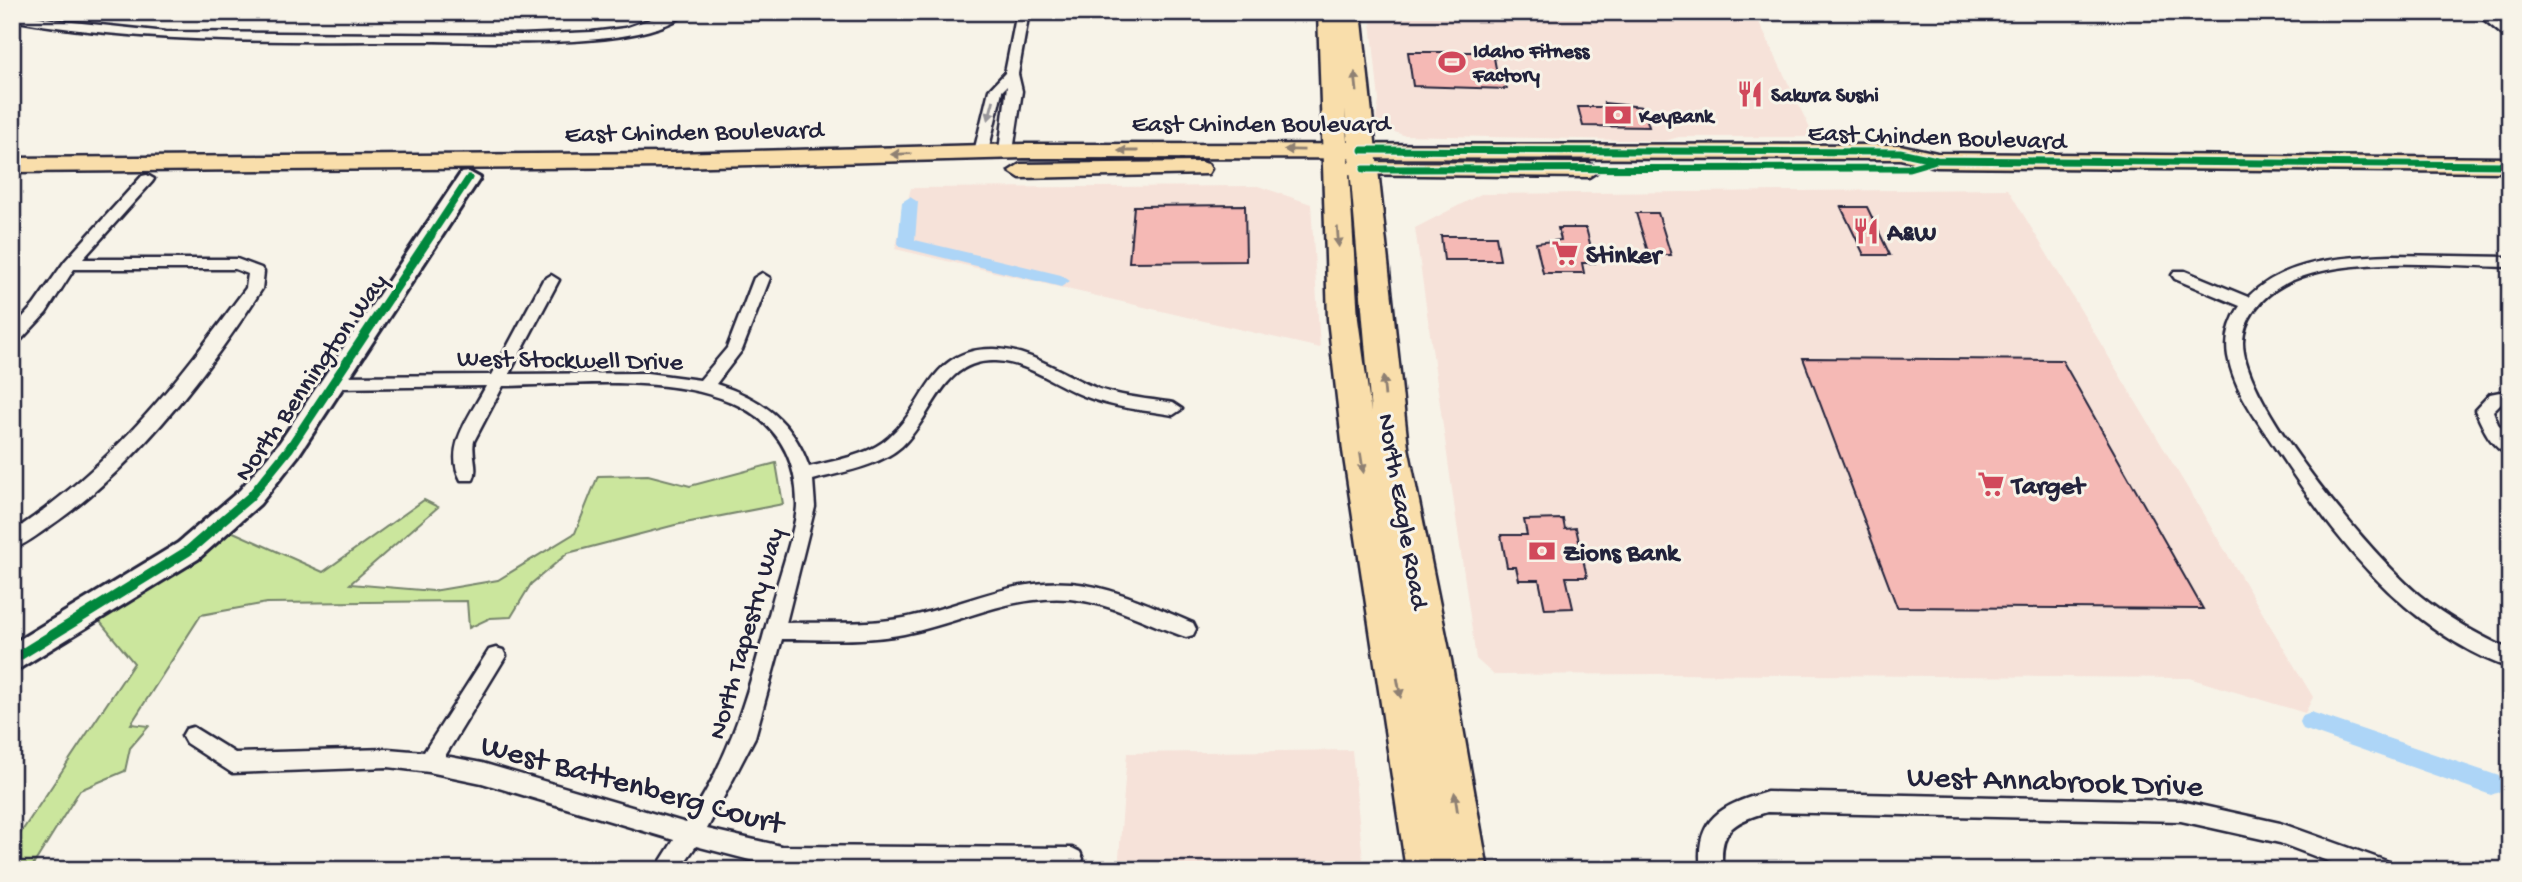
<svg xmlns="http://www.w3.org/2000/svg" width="2522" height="882" font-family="'Gochi Hand',sans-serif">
	<rect width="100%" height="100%" fill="#f7f3e8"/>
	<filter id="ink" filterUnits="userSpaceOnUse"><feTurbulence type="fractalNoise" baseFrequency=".0143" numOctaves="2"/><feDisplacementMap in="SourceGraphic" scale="14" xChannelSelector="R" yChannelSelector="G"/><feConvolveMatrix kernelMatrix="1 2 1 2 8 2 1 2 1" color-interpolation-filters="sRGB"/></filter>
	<g filter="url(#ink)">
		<!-- built -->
		<path fill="#f6e2d9" d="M1370 12H1754L1814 137H1679L1665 141 1403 135 1381 127 1376 119 1379 101Z
			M1258 186 1311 204 1320 348 895 249 911 188Z
			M2008 189 2313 697 2305 713 2189 678 1669 674 1494 675 1476 659 1415 228 1481 194Z
			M1352 750 1364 870H1118L1127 753Z"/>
		<!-- green -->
		<path fill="#cbe69d" stroke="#76846c" stroke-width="2" d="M776 463 783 504 675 525 568 553 531 584 511 617 490 618 469 628 467 601 267 603 201 615 131 724 149 726 130 748 125 771 80 790 30 870H12V846L134 663 97 618 231 531 323 572 424 500 438 507 350 584 433 591 498 580 575 533 598 476 648 475 690 486Z"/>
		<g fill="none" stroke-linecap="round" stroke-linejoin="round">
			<!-- canal -->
			<path fill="#add5f7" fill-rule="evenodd" d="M910 197 918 202 915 240 1061 275 1070 281 1061 287 900 247 898 243 902 202Z
				M2311 712 2499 776 2503 784 2499 792 2491 795 2303 729 2300 722 2303 715Z"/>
		</g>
		<!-- building -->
		<path fill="#f5b9b5" stroke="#22223b" stroke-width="2" d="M1408 52H1493L1497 74H1503L1507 89 1413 86Z
			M1604 103 1643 107 1649 127 1583 126 1578 107H1605Z
			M1245 205 1246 261 1129 262 1134 206Z
			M1841 207H1867L1890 255H1864Z
			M1636 213H1658L1671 255H1649Z
			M1558 228H1586L1595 263H1582L1584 273H1543L1536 243 1561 240Z
			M1441 236H1496L1500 260H1444Z
			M1803 358 2062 360 2203 609 1897 607Z
			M1563 519 1565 529 1576 528 1587 577H1566L1573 608 1545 609 1539 580H1519L1516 567H1507L1501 535H1527L1524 520Z"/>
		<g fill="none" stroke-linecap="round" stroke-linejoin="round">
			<!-- street casing -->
			<g stroke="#22223b" stroke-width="5">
				<path id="street" d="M12 12 63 21 166 32 523 35 592 32 625 28 671 12H688C642 52 488 41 427 41 287 41 150 45 12 20Z
					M1017 12H1029L1018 74 1022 91 1013 151 1006 155 999 151 1007 86 1002 91 988 152 981 156 976 155 974 152 989 90 1005 73Z
					M2475 12H2489L2510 30V41Z
					M147 175 154 179 152 182 83 259H237L261 268 264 272 262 289C207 374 133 470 49 527 37 535 25 545 12 549V532C114 465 175 384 246 288L248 274 235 269H74L46 313 18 343 12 344V329L34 305 65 261 142 176Z
					M2391 255 2510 257V267C2445 266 2329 252 2275 290 2258 302 2244 320 2243 342 2242 402 2372 556 2419 595 2447 618 2478 635 2510 650V668C2473 656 2435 631 2405 606 2352 561 2312 503 2274 446 2256 418 2234 390 2228 356 2225 338 2230 321 2240 306L2175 279 2172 275 2175 271H2185L2248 297C2285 260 2341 257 2391 255Z
					M762 273 770 278 742 350 716 384C761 398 793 421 809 467 836 460 868 456 889 437 928 403 929 348 994 349 1033 350 1065 376 1099 389 1123 397 1149 399 1173 403L1182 409 1173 415C1143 410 1113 408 1084 396 1055 385 1028 362 995 361 942 359 934 416 902 446 878 467 842 472 813 480L815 507 786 623C825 622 865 625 904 618 960 607 1012 578 1071 583 1114 587 1154 607 1193 623L1196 629 1193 635 1186 637C1147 624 1112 603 1070 599 1012 594 960 623 904 634 864 642 822 639 782 639L755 737 707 829 781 846 1072 848 1080 852 1083 859 1080 866 1072 870 781 868 696 846 679 870H655L674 840 482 783 429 772 388 767 232 773 186 743 182 736 186 729 193 727 235 753 388 749 424 752 489 650 496 648 503 650 506 656 445 756 482 763 686 823C732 757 751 683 771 607 777 582 797 527 797 504 796 356 601 385 503 386L474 441C471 454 479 468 473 480H461C443 447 471 415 486 386L334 388 326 382 334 376 492 375 543 280 551 275 559 280 509 374 647 373 700 380 727 348 754 278Z
					M2510 390V402L2501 403 2493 411 2498 424 2510 437V455C2492 450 2482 426 2475 410L2490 394Z
					M1767 792 2181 801 2280 823 2389 862 2392 870H2351L2280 843 2181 821 1767 812C1732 822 1718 831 1723 870H1701C1694 818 1722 805 1767 792Z"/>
			</g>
			<!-- secondary casing -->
			<g stroke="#22223b" stroke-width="6">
				<path id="secondary" d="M469 172 480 178 298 456 260 504 198 559 12 673V644L178 543 240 490 280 442 461 173Z"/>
			</g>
			<!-- primary casing -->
			<g stroke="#22223b" stroke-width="5">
				<path id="primary" d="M1024 144 1900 145 1937 153 2510 158V172L1937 167 1900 159 1024 158 671 167 12 172V158L671 153Z
					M1200 162 1208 164 1211 169 1208 174 1020 178 1009 171 1020 164Z
					M1342 162 1589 163 1600 170 1589 177 1334 174 1331 169 1334 164Z"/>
			</g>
			<!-- highway casing -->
			<g stroke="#22223b" stroke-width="5">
				<path id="highway" d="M1318 12H1361L1408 447 1451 660 1488 870H1406L1343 451 1328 319ZM1345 109 1371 413 1358 319Z"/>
			</g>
			<!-- street -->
			<use href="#street" fill="#f7f3e8" fill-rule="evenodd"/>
			<!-- secondary -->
			<use href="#secondary" fill="#f7f3e8" fill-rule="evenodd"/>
			<!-- primary -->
			<use href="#primary" fill="#f9deab" fill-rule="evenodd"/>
			<!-- highway -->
			<use href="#highway" fill="#f9deab" fill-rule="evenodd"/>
			<!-- cycleway-far2 casing -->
			<g stroke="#f7f3e8" stroke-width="10">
				<path id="cycleway-far2" d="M1362 150 1900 152 1937 160 2510 165
					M1364 169 1909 168 1933 161
					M430 237 469 178"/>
			</g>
			<!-- cycleway-far1 casing -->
			<g stroke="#f7f3e8" stroke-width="13">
				<path id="cycleway-far1" d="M216 526 250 497 289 449 431 235"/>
			</g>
			<!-- cycleway casing -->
			<g stroke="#f7f3e8" stroke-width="15">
				<path id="cycleway" d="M12 660 188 551 218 525"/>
			</g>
			<!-- cycleway-far2 -->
			<use href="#cycleway-far2" stroke="#00873e" stroke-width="7"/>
			<!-- cycleway-far1 -->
			<use href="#cycleway-far1" stroke="#00873e" stroke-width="9"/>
			<!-- cycleway -->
			<use href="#cycleway" stroke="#00873e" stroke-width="10"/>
		</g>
		<!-- one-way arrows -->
		<defs><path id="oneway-solid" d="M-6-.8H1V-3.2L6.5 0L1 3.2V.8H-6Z" transform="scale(1.75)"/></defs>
		<g fill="#8e8073">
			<use href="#oneway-solid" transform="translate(1356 82) rotate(-96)"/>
			<use href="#oneway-solid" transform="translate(1294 150) rotate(-179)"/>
			<use href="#oneway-solid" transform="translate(1128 151) rotate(180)"/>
			<use href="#oneway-solid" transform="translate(901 154) rotate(178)"/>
			<use href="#oneway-solid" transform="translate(1338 237) rotate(86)"/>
			<use href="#oneway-solid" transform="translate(1384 386) rotate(-95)"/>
			<use href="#oneway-solid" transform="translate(1362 463) rotate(81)"/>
			<use href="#oneway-solid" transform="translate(1399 688) rotate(80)"/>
			<use href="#oneway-solid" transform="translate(1456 802) rotate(-99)"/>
		</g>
		<use fill="#97959a" href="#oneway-solid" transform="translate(991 110) rotate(105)"/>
	</g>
	<!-- icons -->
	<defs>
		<g id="stadium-bare" transform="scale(2.1)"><path d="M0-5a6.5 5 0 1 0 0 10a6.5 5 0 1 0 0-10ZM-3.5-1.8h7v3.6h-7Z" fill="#d1495b" stroke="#f7f3e8" stroke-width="2.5" paint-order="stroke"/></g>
		<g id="restaurant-bare" transform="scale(2.1)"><path d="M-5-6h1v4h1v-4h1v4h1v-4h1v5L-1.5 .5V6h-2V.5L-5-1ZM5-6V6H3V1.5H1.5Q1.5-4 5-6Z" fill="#d1495b" stroke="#f7f3e8" stroke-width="2.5" paint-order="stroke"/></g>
		<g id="bank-bare" transform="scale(2.1)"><path d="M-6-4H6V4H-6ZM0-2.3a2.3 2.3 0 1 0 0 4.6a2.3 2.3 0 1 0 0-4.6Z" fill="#d1495b" stroke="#f7f3e8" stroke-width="2.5" paint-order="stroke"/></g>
		<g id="supermarket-bare" transform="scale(2.1)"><path d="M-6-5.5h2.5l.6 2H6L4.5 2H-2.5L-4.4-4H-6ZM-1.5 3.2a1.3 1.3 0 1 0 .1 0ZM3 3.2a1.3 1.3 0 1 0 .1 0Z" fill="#d1495b" stroke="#f7f3e8" stroke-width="2.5" paint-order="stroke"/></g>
	</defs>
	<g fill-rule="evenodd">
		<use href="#stadium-bare" x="1452" y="62"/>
		<use href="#restaurant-bare" x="1750" y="94"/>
		<use href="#bank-bare" x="1618" y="115"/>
		<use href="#restaurant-bare" x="1866" y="231"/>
		<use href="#supermarket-bare" x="1565" y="253"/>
		<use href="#supermarket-bare" x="1991" y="484"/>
		<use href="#bank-bare" x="1542" y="551"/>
	</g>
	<g text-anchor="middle" stroke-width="6" stroke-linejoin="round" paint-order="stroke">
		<!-- far-poi labels -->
		<g font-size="21" font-weight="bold" fill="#22223b" stroke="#f7f3e8" text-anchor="start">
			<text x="1473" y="57">Idaho Fitness<tspan x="1473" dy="24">Factory</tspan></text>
			<text x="1771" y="101">Sakura Sushi</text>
			<text x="1639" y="122">KeyBank</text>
		</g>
		<!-- street labels -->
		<g font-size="26" fill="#22223b" stroke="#f7f3e8">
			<text x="1261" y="131">East Chinden Boulevard</text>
			<text transform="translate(694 130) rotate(-1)" y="9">East Chinden Boulevard</text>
			<text transform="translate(1937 135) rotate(2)" y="9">East Chinden Boulevard</text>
			<text transform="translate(570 358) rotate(1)" y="9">West Stockwell Drive</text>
			<text transform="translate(309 376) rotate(-55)" y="9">North Bennington Way</text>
			<text transform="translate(1405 511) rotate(80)" y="9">North Eagle Road</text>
			<text transform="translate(744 633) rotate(-74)" y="9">North Tapestry Way</text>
		</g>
		<!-- poi labels -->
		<g font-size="26" font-weight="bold" fill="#22223b" stroke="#f7f3e8" text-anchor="start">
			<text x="1887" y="240">A&amp;W</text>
			<text x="1586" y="262">Stinker</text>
			<text x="2012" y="493">Target</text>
			<text x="1563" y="560">Zions Bank</text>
		</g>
		<!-- near-street labels -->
		<g font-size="32" fill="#22223b" stroke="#f7f3e8">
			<text transform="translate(2055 779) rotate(2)" y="11">West Annabrook Drive</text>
			<text transform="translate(633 782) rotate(15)" y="11">West Battenberg Court</text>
		</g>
	</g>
	<!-- margin -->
	<rect width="2522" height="882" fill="none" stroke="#f7f3e8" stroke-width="42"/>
	<rect x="21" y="21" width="2480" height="840" fill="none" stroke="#22223b" stroke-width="2.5" filter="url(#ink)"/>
</svg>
